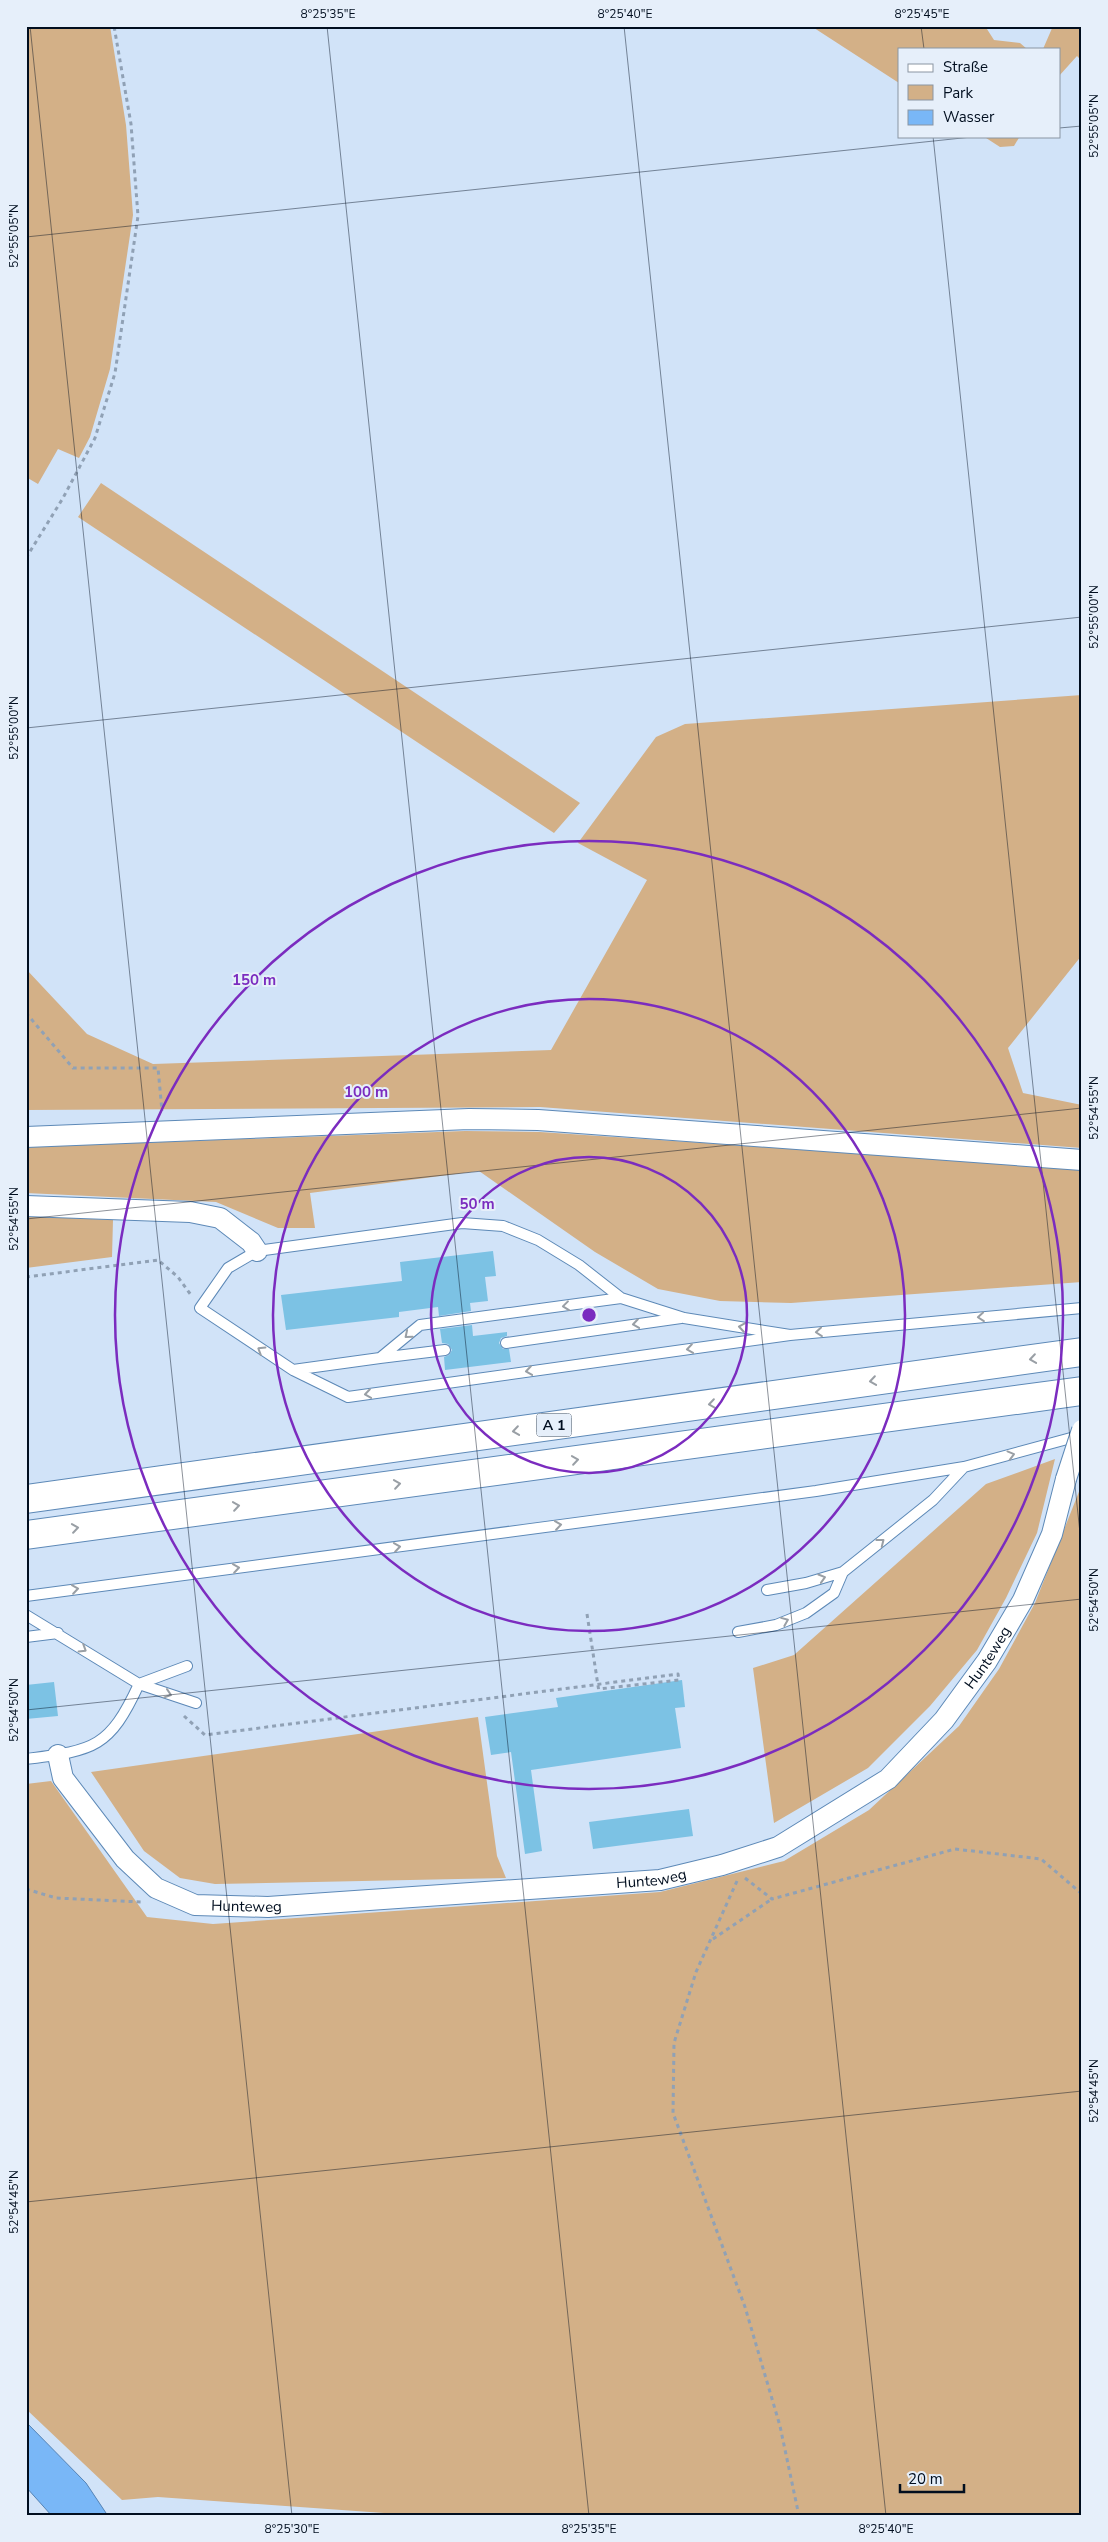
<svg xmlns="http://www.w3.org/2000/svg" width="1108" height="2542" font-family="'Nunito Sans',sans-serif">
	<rect width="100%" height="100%" fill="#d1e3f8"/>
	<!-- green -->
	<path fill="#d3b087" d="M26 26H110L126 125 133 215 110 369 90 437 79 458 58 449 38 484 26 477Z
		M811 26H985L994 40 1020 43 1027 49H899V83Z
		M1053 26H1082V61L1077 56 1059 76V49H1043Z
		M983 136H1020L1014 146 1000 147Z
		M101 483 580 803 554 833 78 517Z
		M1082 695V955L1008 1048 1023 1093 1082 1105V1148L540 1107 26 1110V969L87 1034 153 1064 551 1050 647 880 578 843 656 737 685 724Z
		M465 1131 540 1132 1078 1168 1082 1169V1282L791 1303 720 1301 658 1289 595 1252 479 1171 310 1193 315 1228H278L216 1202 26 1193V1147Z
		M26 1216 113 1220 112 1257 26 1268Z
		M1055 1459 1037 1533 1006 1598 977 1650 930 1706 868 1768 774 1823 753 1668 794 1655 986 1484Z
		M1082 1484V2516H426L158 2497 122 2500 26 2409V1784L51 1781 147 1917 213 1924 660 1892 784 1861 869 1810 959 1726 999 1669 1035 1603Z
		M478 1717 497 1856 506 1878 215 1884 180 1878 144 1851 91 1772Z"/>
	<!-- water -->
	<path fill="#79b7f7" stroke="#5584b6" d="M26 2422 86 2483 108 2516H52L26 2487Z"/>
	<!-- building -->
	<path fill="#7cc2e4" d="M493 1251 496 1276 485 1277 488 1301 470 1303 471 1311 439 1316 438 1307 399 1312V1317L286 1330 281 1295 402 1281 400 1262Z
		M472 1325 473 1336 507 1332V1336L501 1338 499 1343 503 1349H509L511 1362 445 1370 444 1357 449 1355 452 1350 448 1344 442 1343 440 1329Z
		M682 1680 685 1707 675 1708 681 1748 531 1770 542 1851 525 1854 511 1752 491 1755 485 1717 558 1707 556 1698Z
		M54 1682 58 1716 26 1719V1685Z
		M689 1809 693 1836 593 1849 589 1822Z"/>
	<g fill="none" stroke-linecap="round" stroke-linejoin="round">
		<!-- service casing -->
		<g stroke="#5d89b7" stroke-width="12">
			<path id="service" d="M621 1298 579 1265 538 1240 503 1226 462 1223 257 1251 228 1268 200 1308 293 1370 380 1358 420 1325 621 1298 684 1318 790 1335
				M506 1343 681 1318
				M380 1358 445 1350
				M293 1370 348 1397 790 1335 1082 1308
				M767 1590 806 1583 843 1572 933 1500 964 1467
				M26 1596 816 1491 964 1467 1082 1435
				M26 1615 139 1684 196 1703
				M738 1632 776 1625 806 1613 834 1593 843 1572
				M26 1637 58 1633
				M26 1759C94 1750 109 1749 139 1684L187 1666"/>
		</g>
		<!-- minor casing -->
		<g stroke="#5d89b7" stroke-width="22">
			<g id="minor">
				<path d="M26 1137 469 1119 538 1120 1082 1160"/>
				<path d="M26 1206 190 1212 220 1218 251 1242 257 1251"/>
				<path id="s1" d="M58 1755 63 1778 125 1859 156 1888 195 1905 268 1907 660 1880 722 1865 778 1847 888 1779 944 1720 987 1661 1023 1600 1052 1534 1066 1479"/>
			</g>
		</g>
		<!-- motorway casing -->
		<g stroke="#5d89b7" stroke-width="30">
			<path id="motorway" d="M26 1499 1082 1352
				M26 1535 1082 1391"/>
		</g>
		<!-- path -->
		<path stroke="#90a1b5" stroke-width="3" stroke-dasharray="4 4" stroke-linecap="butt" d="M26 558 63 498 95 438 115 373 138 216 131 124 114 26
			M26 1013 73 1068H158L162 1111
			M26 1277 158 1260 178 1277 191 1295
			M587 1614 599 1692
			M184 1716 205 1735 678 1674 679 1680 599 1689
			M745 1878 772 1899 955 1849 1041 1859 1082 1894
			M737 1881 696 1972 674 2043 673 2113 745 2307 780 2426 799 2516
			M26 1889 56 1898 141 1902
			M713 1939 772 1899"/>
		<!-- service -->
		<use href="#service" stroke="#fff" stroke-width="10"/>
		<!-- minor -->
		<use href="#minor" stroke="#fff" stroke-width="20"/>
		<!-- motorway -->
		<use href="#motorway" stroke="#fff" stroke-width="28"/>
		<!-- minor-bridge casing -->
		<g stroke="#5d89b7" stroke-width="22" stroke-linecap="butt">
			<path id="minor-bridge" d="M1066 1479 1082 1430"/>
		</g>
		<!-- minor-bridge -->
		<use href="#minor-bridge" stroke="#fff" stroke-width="20"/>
	</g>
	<!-- one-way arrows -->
	<defs><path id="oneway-chevron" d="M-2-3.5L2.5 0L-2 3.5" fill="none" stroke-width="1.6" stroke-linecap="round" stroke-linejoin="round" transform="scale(1.25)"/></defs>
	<g stroke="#999fa5">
		<use href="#oneway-chevron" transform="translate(566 1306) rotate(173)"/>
		<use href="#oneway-chevron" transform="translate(981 1317) rotate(175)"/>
		<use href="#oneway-chevron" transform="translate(636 1324) rotate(172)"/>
		<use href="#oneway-chevron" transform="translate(742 1327) rotate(-171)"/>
		<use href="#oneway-chevron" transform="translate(819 1332) rotate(175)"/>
		<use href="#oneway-chevron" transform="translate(408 1335) rotate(140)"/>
		<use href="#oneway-chevron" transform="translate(690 1349) rotate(172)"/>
		<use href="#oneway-chevron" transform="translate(261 1350) rotate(-148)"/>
		<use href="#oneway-chevron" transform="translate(1033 1359) rotate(172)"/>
		<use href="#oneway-chevron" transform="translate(529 1371) rotate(172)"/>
		<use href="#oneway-chevron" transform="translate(873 1381) rotate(172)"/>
		<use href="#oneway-chevron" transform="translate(368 1394) rotate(172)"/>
		<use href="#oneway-chevron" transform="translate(712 1404) rotate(172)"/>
		<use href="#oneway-chevron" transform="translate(516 1431) rotate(172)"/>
		<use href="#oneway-chevron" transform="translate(1011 1455) rotate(-15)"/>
		<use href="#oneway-chevron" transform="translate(575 1460) rotate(-8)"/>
		<use href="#oneway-chevron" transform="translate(397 1484) rotate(-8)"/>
		<use href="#oneway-chevron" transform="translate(236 1506) rotate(-8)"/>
		<use href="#oneway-chevron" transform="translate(558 1525) rotate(-8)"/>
		<use href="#oneway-chevron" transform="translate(75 1528) rotate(-8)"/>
		<use href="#oneway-chevron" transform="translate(881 1542) rotate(-38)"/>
		<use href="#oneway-chevron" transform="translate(397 1547) rotate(-8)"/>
		<use href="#oneway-chevron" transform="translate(236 1568) rotate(-8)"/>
		<use href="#oneway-chevron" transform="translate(822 1578) rotate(-17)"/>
		<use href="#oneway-chevron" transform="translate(75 1589) rotate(-8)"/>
		<use href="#oneway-chevron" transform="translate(785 1621) rotate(-22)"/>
		<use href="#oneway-chevron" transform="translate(83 1649) rotate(32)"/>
		<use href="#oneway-chevron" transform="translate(168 1694) rotate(18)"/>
	</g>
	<!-- ticks -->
	<path fill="none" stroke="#010e1f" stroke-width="1" stroke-opacity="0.45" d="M30 26 292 2516M327 26 589 2516M624 26 886 2516M921 26 924 49M1059 128 1082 126M933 136 1082 1552M26 237 981 136M26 728 1082 617M26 1219 1082 1108M26 1710 1082 1599M26 2202 1082 2091"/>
	<!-- distance rings -->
	<g fill="none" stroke="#7b2cbf" stroke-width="2.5">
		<circle cx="589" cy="1315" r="158"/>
		<circle cx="589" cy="1315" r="316"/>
		<circle cx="589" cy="1315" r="474"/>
	</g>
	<g text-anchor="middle" stroke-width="4" stroke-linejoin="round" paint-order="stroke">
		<!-- shield labels -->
		<rect fill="#e6effa" stroke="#465261" stroke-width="1" x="536.5" y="1413.5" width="35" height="23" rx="4"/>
		<g font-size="14" font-weight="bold" fill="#010e1f">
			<text x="554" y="1430">A 1</text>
		</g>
		<!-- street labels -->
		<g font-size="15" fill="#010e1f" stroke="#e6effa">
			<text dy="5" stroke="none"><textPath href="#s1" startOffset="1086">Hunteweg</textPath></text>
			<text dy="5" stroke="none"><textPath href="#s1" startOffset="668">Hunteweg</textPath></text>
			<text dy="5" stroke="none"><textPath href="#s1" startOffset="262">Hunteweg</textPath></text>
		</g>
	</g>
	<circle cx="589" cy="1315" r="8" fill="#7b2cbf" stroke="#e6effa" stroke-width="2.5"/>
	<g font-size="15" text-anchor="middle" font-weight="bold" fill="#7b2cbf" stroke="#e6effa" stroke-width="4" stroke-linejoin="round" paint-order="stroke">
		<text x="254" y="985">150 m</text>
		<text x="366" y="1097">100 m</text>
		<text x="477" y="1209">50 m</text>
	</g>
	<!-- border -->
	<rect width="1108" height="2542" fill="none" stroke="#e6effa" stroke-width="55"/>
	<!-- legend -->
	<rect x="898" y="48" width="162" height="90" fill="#e6effa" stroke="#8a95a2"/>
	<rect x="908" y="64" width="25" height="8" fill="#ffffff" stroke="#8a95a2"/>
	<text x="943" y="72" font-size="15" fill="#010e1f">Straße</text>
	<rect x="908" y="85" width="25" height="15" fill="#d3b087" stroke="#8a95a2"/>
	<text x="943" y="98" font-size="15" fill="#010e1f">Park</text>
	<rect x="908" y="110" width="25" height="15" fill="#79b7f7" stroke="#8a95a2"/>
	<text x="943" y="122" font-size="15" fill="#010e1f">Wasser</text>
	<!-- scale -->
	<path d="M900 2484v8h64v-8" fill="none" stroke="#010e1f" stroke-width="2.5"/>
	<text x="908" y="2484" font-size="15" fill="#010e1f" stroke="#e6effa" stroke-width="4" paint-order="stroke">20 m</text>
	<rect x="28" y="28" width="1052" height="2486" fill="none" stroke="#010e1f" stroke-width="2"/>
	<g font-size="12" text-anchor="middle" fill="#010e1f">
		<text x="328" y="18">8°25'35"E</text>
		<text x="625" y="18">8°25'40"E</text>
		<text x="922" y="18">8°25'45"E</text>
		<text transform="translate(1094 126) rotate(-90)" y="4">52°55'05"N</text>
		<text transform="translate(14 236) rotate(-90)" y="4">52°55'05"N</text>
		<text transform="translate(1094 617) rotate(-90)" y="4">52°55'00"N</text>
		<text transform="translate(14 728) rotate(-90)" y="4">52°55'00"N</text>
		<text transform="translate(1094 1108) rotate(-90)" y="4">52°54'55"N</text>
		<text transform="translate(14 1219) rotate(-90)" y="4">52°54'55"N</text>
		<text transform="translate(1094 1600) rotate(-90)" y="4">52°54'50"N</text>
		<text transform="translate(14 1710) rotate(-90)" y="4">52°54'50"N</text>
		<text transform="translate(1094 2091) rotate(-90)" y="4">52°54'45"N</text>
		<text transform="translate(14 2202) rotate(-90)" y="4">52°54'45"N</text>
		<text x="292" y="2533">8°25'30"E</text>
		<text x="589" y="2533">8°25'35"E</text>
		<text x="886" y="2533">8°25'40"E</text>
	</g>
</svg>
